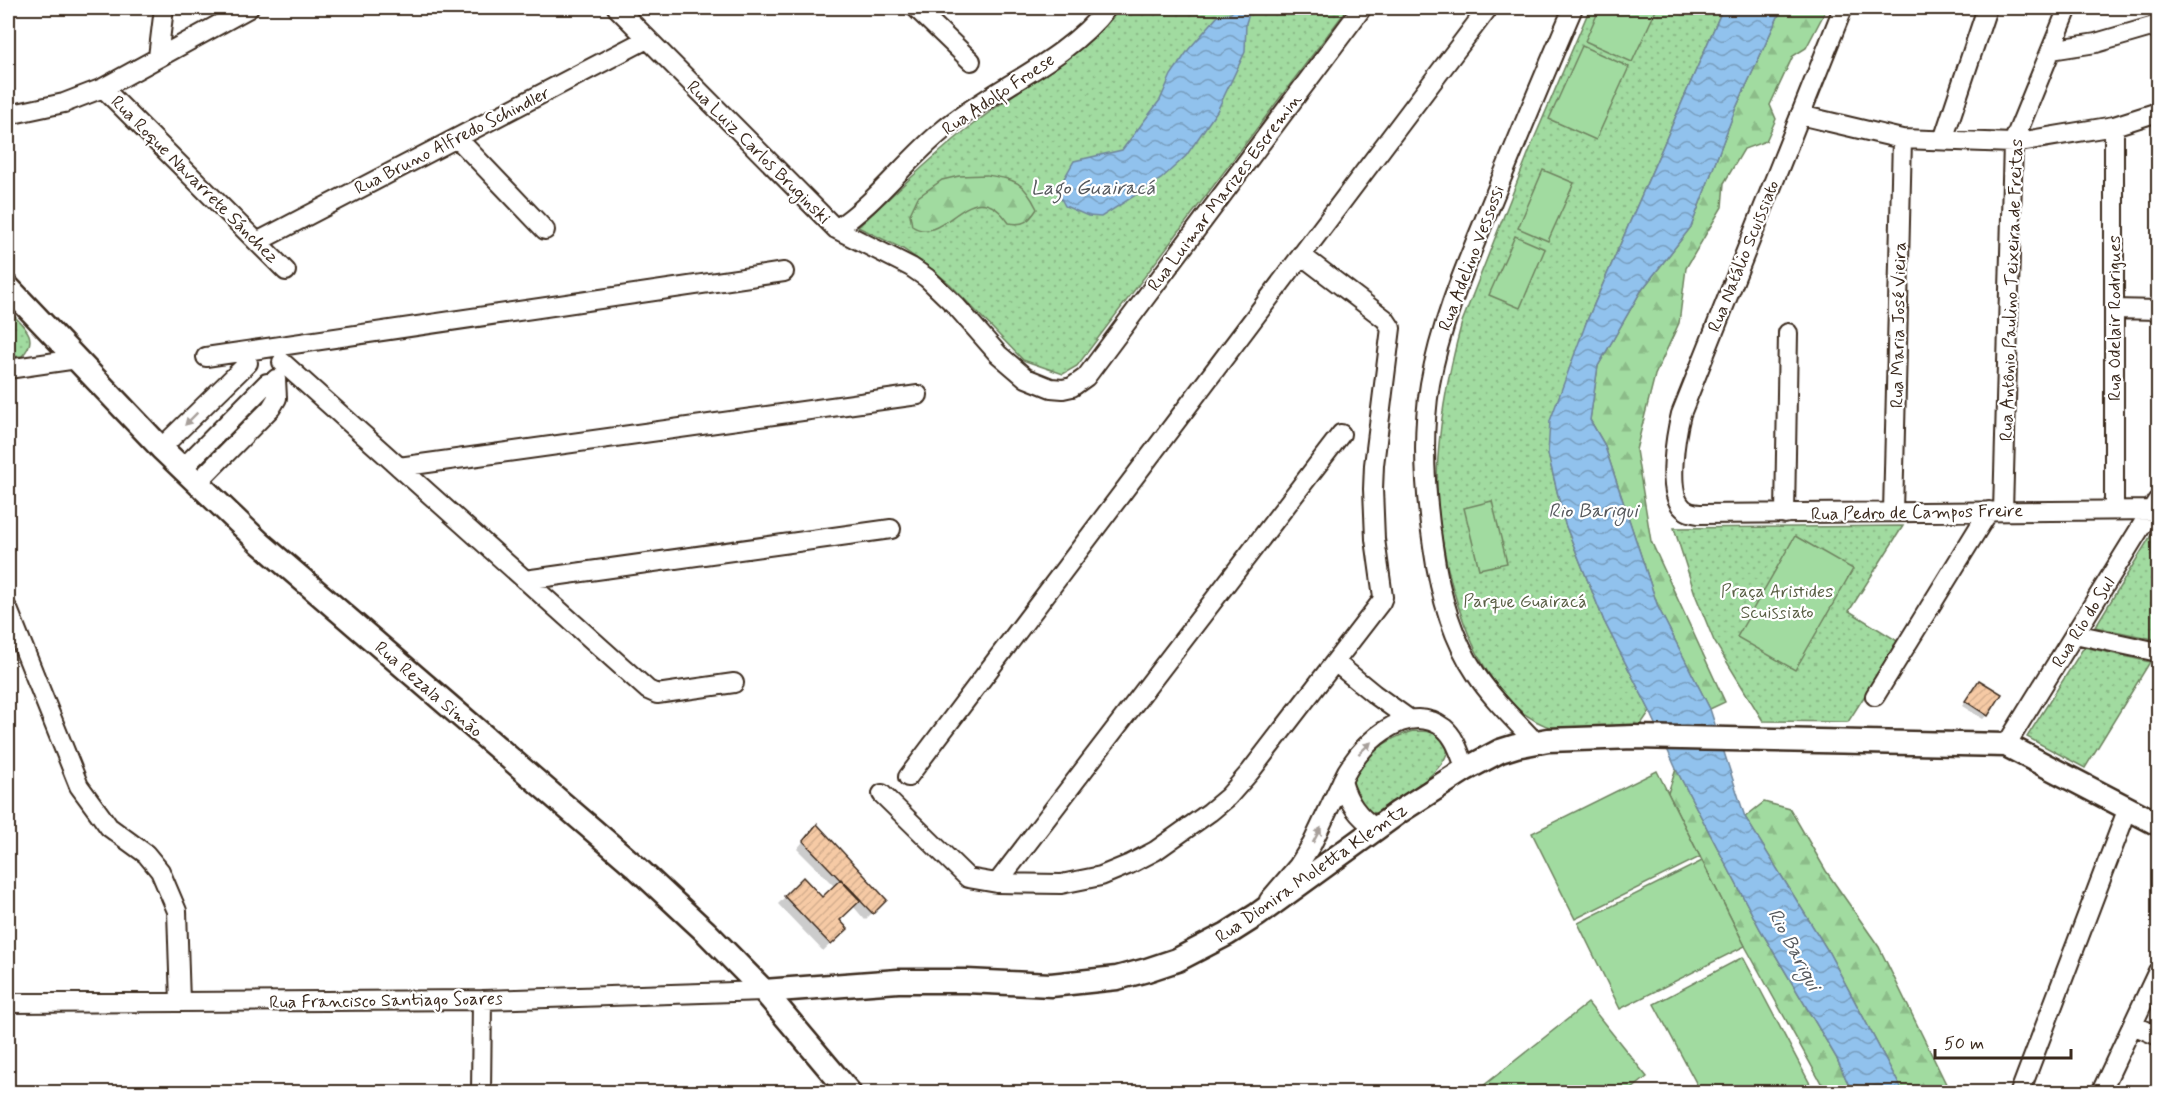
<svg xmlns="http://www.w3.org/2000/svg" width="2166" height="1100" font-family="Mynerve,sans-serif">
	<defs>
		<pattern id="grass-dots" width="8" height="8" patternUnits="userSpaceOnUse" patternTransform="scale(1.5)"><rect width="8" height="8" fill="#a1dba0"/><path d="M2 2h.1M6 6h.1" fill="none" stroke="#8cbc89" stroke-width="1.8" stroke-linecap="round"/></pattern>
		<pattern id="forest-firs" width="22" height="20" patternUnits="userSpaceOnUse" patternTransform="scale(1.5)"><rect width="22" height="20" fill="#a1dba0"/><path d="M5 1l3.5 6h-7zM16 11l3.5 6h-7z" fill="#8cbc89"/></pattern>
		<pattern id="water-waves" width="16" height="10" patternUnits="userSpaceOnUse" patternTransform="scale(1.5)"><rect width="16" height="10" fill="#91c2ed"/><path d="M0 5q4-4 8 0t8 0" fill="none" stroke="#789ebf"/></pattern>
		<pattern id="building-hatch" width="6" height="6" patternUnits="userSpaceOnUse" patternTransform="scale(1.5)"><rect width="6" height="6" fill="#f6caa5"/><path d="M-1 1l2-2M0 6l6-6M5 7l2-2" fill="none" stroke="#d4ae8e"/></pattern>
	</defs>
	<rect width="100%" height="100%" fill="#fff"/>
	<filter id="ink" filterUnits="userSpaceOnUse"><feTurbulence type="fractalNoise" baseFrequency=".0167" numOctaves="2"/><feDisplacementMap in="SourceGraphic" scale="12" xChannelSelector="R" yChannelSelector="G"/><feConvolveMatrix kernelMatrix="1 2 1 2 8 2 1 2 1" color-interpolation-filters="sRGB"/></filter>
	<g filter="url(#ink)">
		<!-- grass -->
		<path fill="url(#grass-dots)" stroke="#6e825f" stroke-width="1.5" d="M1118 8H1348L1077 366 1063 374 1023 360 950 284 929 267 903 249 858 227C895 193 931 157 971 126 1021 87 1077 56 1118 8Z
			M1590 8H1723L1586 323 1548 454 1565 524 1604 621 1650 711 1639 727C1619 727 1599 728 1579 729 1572 729 1563 731 1556 729 1472 709 1436 553 1437 479 1438 426 1448 374 1462 322L1534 139Z
			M8 310C22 325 41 337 22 356L8 357Z
			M2158 524V640L2095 627Z
			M1903 526 1849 611 1899 642 1848 722 1763 721 1714 641 1695 594 1674 528Z
			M2084 647 2150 662 2085 768 2027 737Z
			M1413 731C1425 731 1436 731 1444 740 1464 762 1395 801 1380 812 1372 814 1365 811 1360 804 1358 801 1354 796 1352 792 1344 764 1392 736 1413 731Z"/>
		<!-- forest -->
		<path fill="url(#forest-firs)" stroke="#6e825f" stroke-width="1.5" d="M1782 8H1827L1806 48 1793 56 1770 105 1776 119 1766 141 1744 149 1724 183 1722 207 1686 268 1679 323 1655 375 1636 450 1651 541 1725 702 1710 709 1658 607 1604 444 1590 420 1598 366 1641 291 1691 227 1735 110Z
			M987 175C1016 180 1023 181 1037 209 1029 221 1024 226 1009 223 971 168 946 249 912 226L910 214 918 197 942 180 959 176Z
			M1676 769 1760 929 1836 1057 1852 1092H1820L1821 1083 1745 946 1668 793Z
			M1764 802 1790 809 1826 871 1879 947 1950 1092H1903L1828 951 1745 817Z"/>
		<!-- garden -->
		<path fill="#a1dba0" stroke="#6e825f" stroke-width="1.5" d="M1600 8H1657L1632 62 1585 41Z
			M1582 46 1629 67 1596 140 1549 119Z
			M1543 170 1574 183 1548 241 1518 228Z
			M1515 236 1545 249 1520 308 1489 295Z
			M1492 501 1507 563 1479 569 1464 508Z
			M1795 536 1853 569 1795 670 1737 637Z
			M1657 771 1700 857 1575 919 1532 833Z
			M1702 861 1745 946 1620 1009 1578 923Z
			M1743 957 1810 1084 1794 1092H1701L1654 1004Z
			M1588 1003 1647 1077 1628 1092H1488L1483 1086Z"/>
		<!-- water -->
		<path fill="url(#water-waves)" stroke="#6f859a" stroke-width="1.5" d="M1235 8H1251L1246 23 1245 52 1217 111 1186 156 1161 179 1101 217 1088 216 1065 206 1057 191 1074 161 1122 150 1160 100 1171 75 1189 49 1218 16 1231 13Z
			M1723 8H1782L1735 110 1691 227 1641 291 1598 366 1590 420 1604 444 1658 607 1710 709 1745 817 1828 951 1903 1092H1852L1836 1057 1760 929 1676 769 1650 711 1604 621 1565 524 1548 454 1550 421 1586 323Z"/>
		<!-- shadow -->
		<path fill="#0003" d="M1979 681 1987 715 1983 719 1962 706Z
			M810 833 885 900 865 920 853 906 838 920 846 929 823 951 778 904 803 879 822 899 835 887 797 849Z"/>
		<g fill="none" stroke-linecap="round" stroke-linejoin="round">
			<!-- stream -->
			<path stroke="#6f859a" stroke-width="5" d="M908 1091 913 1092"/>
		</g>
		<!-- building -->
		<path fill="url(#building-hatch)" stroke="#3b2a1e" stroke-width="1.5" d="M1979 680 2002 694 1988 716 1965 701Z
			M817 824 887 900 873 914 803 841Z
			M803 877 822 897 841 879 861 900 840 920 848 929 831 945 784 896Z"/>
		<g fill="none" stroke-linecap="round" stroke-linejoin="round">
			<!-- minor casing -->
			<g stroke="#3b2a1e" stroke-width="22">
				<path id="minor" d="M617 8 836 229 911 267 927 278 956 306 998 354 1026 378 1051 388 1063 389 1072 387 1086 377 1362 8
					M916 8 971 61
					M1843 8 1681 414C1676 434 1666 491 1682 507 1686 512 1692 513 1699 514L2158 510
					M2051 50 2096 43 2158 25
					M158 57 164 8
					M103 88 286 271
					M8 115 64 103 103 88 249 8
					M1800 115 1902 139 2013 143 2114 126 2158 112
					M2114 126V510
					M457 138 545 230
					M1943 140 1987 8
					M836 229C877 202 905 161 943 130 996 86 1064 63 1107 8
					M257 242 647 39
					M2114 309 2158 310
					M206 357 784 272
					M282 362 648 690 657 694 734 683
					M8 369 77 359
					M161 448 248 363
					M399 467 918 395
					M182 469 267 383
					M197 483 271 408 277 398 276 379
					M2003 511 2013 143 2068 8
					M1893 512 1902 139
					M1785 514 1788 333
					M525 580 891 529
					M8 609 79 786 109 827 146 854 160 871 177 911 180 1002
					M2075 634 2158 652
					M1335 662 1374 694 1409 719
					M1875 696 1989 511
					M1535 742C1515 720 1492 699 1476 674 1451 637 1439 590 1433 546 1425 493 1421 438 1430 384 1441 321 1467 263 1491 204 1518 138 1545 73 1573 8
					M2006 745 2157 501
					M908 777 1488 8
					M882 794 968 878 997 883 1061 884 1101 876 1130 864 1155 851 1210 812 1228 797 1250 772 1381 602 1383 597 1375 539 1373 489 1374 465 1391 328 1385 319 1301 255
					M1376 829C1358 816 1348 803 1342 781 1357 747 1405 699 1444 728 1456 738 1460 755 1466 769
					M997 883 1341 434
					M1269 900 1298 866 1312 844 1342 781
					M8 1003 482 1000 764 991
					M2133 1025 2158 1036
					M481 1092 482 1000
					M2020 1092 2128 808
					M2101 1092 2158 971"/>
			</g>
			<!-- major casing -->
			<g stroke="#3b2a1e" stroke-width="27">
				<path id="major" d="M8 287 161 448 259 542 636 867 706 932 764 991 849 1092
					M764 991 898 981H966L1051 985 1117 978 1147 970 1177 960 1227 934 1257 915 1399 812 1466 769 1500 751 1516 746 1548 740 1634 737 2006 745 2158 824"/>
			</g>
			<!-- minor -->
			<use href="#minor" stroke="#fff" stroke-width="18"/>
			<!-- major -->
			<use href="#major" stroke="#fff" stroke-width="22"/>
		</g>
		<!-- one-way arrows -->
		<defs><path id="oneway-solid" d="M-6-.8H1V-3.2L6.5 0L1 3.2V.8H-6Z" transform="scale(1.5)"/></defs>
		<g fill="#a79f9a">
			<use href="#oneway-solid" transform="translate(191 419) rotate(135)"/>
			<use href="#oneway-solid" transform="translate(1365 748) rotate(-43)"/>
			<use href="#oneway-solid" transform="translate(1317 835) rotate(-62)"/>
		</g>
	</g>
	<g text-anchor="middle" stroke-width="4.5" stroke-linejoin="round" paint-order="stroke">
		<!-- street labels -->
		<g font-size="18" fill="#3b2a1e" stroke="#fff">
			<text transform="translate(998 94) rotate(-34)" y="6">Rua Adolfo Froese</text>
			<text transform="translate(452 140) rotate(-27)" y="6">Rua Bruno Alfredo Schindler</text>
			<text transform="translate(759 152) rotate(45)" y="6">Rua Luiz Carlos Bruginski</text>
			<text transform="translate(195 179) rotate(45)" y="6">Rua Roque Navarrete Sánchez</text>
			<text transform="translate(1224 192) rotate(-53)" y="6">Rua Luimar Marizes Escremin</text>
			<text transform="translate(1743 256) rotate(-68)" y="6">Rua Natálio Scuissiato</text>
			<text transform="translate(1471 258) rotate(-69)" y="6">Rua Adelino Vessossi</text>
			<text transform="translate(2011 290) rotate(-88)" y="6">Rua Antônio Paulino Teixeira de Freitas</text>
			<text transform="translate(2114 318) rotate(-90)" y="6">Rua Odelair Rodrigues</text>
			<text transform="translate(1898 325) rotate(-89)" y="6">Rua Maria José Vieira</text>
			<text transform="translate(1917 512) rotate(-1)" y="6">Rua Pedro de Campos Freire</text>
			<text transform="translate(2083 622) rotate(-58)" y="6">Rua Rio do Sul</text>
			<text transform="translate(429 689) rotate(41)" y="6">Rua Rezala Simão</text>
			<text transform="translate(1311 873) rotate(-35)" y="6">Rua Dionira Moletta Klemtz</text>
			<text transform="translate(386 1000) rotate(-1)" y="6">Rua Francisco Santiago Soares</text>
		</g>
		<!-- park labels -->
		<g font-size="18" fill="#5a5f45" stroke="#fff">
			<text x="1777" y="597">Praça Aristides<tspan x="1777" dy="21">Scuissiato</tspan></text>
			<text x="1525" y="607">Parque Guairacá</text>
		</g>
		<!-- water labels -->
		<g font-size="20" font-style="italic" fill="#55585c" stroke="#fff">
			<text x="1093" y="194">Lago Guairacá</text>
			<text x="1593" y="517">Rio Barigui</text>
			<text transform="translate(1795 949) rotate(62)" y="7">Rio Barigui</text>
		</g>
	</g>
	<!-- margin -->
	<rect width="2166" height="1100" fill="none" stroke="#fff" stroke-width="30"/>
	<rect x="15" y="15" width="2136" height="1070" fill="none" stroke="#3b2a1e" stroke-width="2" filter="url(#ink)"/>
	<!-- scale -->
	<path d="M1935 1049v9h136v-9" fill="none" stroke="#3b2a1e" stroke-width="3"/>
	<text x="1944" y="1049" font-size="18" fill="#3b2a1e" stroke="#ffffff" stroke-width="4.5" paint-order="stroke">50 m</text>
</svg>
